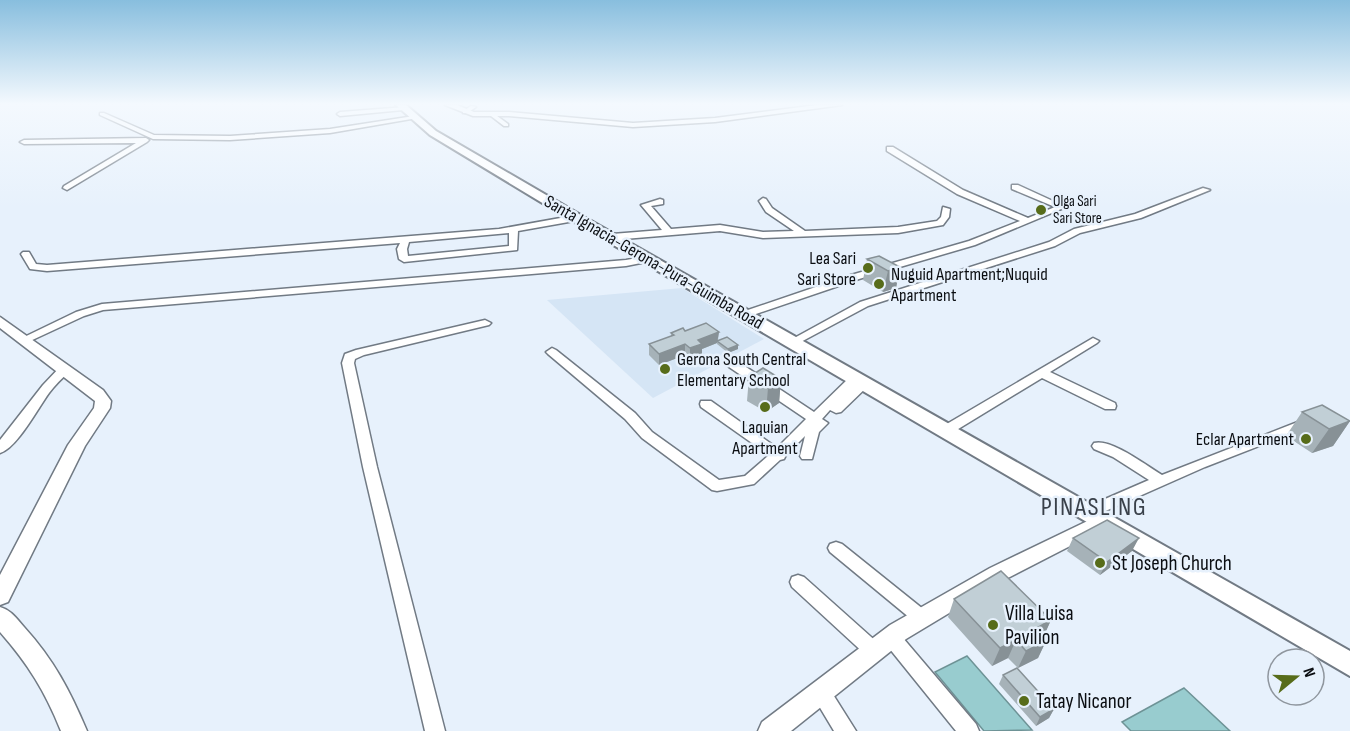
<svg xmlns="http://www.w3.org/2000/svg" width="1350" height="731" font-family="'Sofia Sans Condensed',sans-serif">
	<rect width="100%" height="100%" fill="#e7f1fc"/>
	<!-- built -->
	<path fill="#d5e5f5" d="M682 288 764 339 653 398 547 300Z"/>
	<!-- water -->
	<path fill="#98cccf" stroke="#6e9396" stroke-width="1.5" d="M967 656 1032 730 984 731 935 672Z
		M1184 688 1230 731H1131L1122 722Z"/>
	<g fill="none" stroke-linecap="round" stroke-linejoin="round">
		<!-- minor casing -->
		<g stroke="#717a84" stroke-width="3">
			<path id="minor" d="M471 106 476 107 467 113H463V111Z
				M405 107 406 108 403 110 340 116 337 114 340 112Z
				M100 113H104L154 135 230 136 330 129 414 116 417 118 330 133 230 140 153 139 100 115Z
				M493 113 508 124V126H504L491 116 490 115Z
				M146 138 149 140 147 142 67 190 63 188 64 186 136 143 24 144 20 142 24 140Z
				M887 147H893L963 190 1028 218 1055 207 1012 189V185H1018L1066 207 975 245 859 279 750 316H742L741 314 742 312 851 275 969 241 1020 221 957 194 887 151Z
				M1203 188 1210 190 1141 218 1080 233 1055 246 868 306 797 344H789L787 342 860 302 1049 242 1074 229 1135 214Z
				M763 198 766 199 772 208 805 231 898 227 937 221 941 217 943 207 950 209 949 217 943 225 898 233 763 238 720 231 612 240 607 237 612 234 662 230 641 205 660 199 663 200V204L651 206 671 229 720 225 763 232 794 231 766 212 759 201Z
				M577 215 581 218 580 220 518 231 517 250 404 262 399 259 397 249 400 243 47 271 30 269 21 254 23 252H29L36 264 47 265 499 229ZM509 233V246L408 256 407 249 409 242Z
				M648 256 653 259 651 261 626 266 103 310 84 316 28 342 24 343 18 340 76 312 102 304 626 260Z
				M485 320 491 323 489 325 364 355 355 359 354 363 377 467 445 731H425L363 467 342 363 345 354 356 350Z
				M1093 338 1099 341 1097 343 1050 372 1115 403 1116 406 1115 409H1105L1042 378 950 434H940L938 431 940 428Z
				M552 348 556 350 635 413 652 432 719 480 745 476 769 455 701 407 700 404 701 401H711L777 448 806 419 729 367 727 364 729 361H737L814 412 851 376H859L861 379 859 381 864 380 870 384 841 412 836 413 830 410 822 419 828 423 819 432 812 459H802L800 456 805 436 786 455 784 459 780 460 754 484 717 491 712 490 642 438 625 419 548 354 546 352Z
				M65 365 71 369 69 372C62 378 55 385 49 393 38 408 17 448 0 453V440L43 385 61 366Z
				M1308 418 1315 422 1313 425 1205 467 1092 517 1087 519 1082 517 1079 513 1082 509 1149 480 1113 457 1094 449 1092 446 1094 443C1111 438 1147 466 1162 475Z
				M836 542 842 544 928 613 931 618 928 623 922 626 916 623 830 552 828 548 830 544Z
				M798 575 804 577 879 644 882 650 879 656 873 658 867 656 792 587 790 582 792 577Z
				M891 629 897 631 976 724 979 731H956L885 643 882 637 885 631Z
				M820 682 827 685 856 731H834L810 691 813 685Z"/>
		</g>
		<!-- tertiary casing -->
		<g stroke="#717a84" stroke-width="3">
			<path id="tertiary" d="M445 105H457L474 112H509L633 123 715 118 817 105H842L715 122 633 127 509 116H473Z
				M0 317 103 390 111 401 110 408 85 446 8 602 0 605V575L68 445 94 408 95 401 0 328Z
				M1102 514 1109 516 1112 521 1109 526 1004 580 906 639 791 731H758L762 722 890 625 990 568Z
				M0 607C11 610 17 619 24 627 54 660 70 691 87 731H61C45 691 28 664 0 632Z"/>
		</g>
		<!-- secondary casing -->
		<g stroke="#717a84" stroke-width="4">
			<path id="secondary" d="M396 105H406L436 131 577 213 1350 651V676L569 219 430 135Z"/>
		</g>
		<!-- minor -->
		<use href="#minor" fill="#fff" fill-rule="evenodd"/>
		<!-- tertiary -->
		<use href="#tertiary" fill="#fff" fill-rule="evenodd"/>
		<!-- secondary -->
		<use href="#secondary" fill="#fff" fill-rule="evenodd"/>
	</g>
	<!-- wall -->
	<path fill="#a6b2b8" d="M867 259 900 267 896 288 883 292 863 280Z
		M685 331 719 332 718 340 738 345V349L728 353 717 344V343L702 349V354L690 359 685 355 659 365 649 355V344L671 337V333Z
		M749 377 781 379 779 403 766 412 747 401Z
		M1302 412 1350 421 1333 446 1312 453 1286 436Z
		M1073 538 1132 551 1100 575 1067 551Z
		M954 599 1051 620 1043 637 1046 641 1038 658 1018 668 1008 658 992 666 948 617Z
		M1003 675 1054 709 1049 718 1036 726 999 684Z"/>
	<!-- shaded-wall -->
	<path fill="#879196" d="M900 267 896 288 883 292 888 271Z
		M719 332 717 343 702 349V354L690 359V348L698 340Z
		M685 344V355L659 365V354Z
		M738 345V349L728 353V349Z
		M781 379 779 403 766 412 768 388Z
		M1350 421 1333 446 1312 453 1329 429Z
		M1139 538 1132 551 1100 575 1107 562Z
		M1051 620 1043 638 1035 629Z
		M1016 640 1008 658 992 666 1000 648Z
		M1046 641 1038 658 1018 668 1026 651Z
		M1054 709 1049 718 1036 726 1040 717Z"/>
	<!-- building -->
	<path fill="#c1cfd6" stroke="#879196" stroke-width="1.5" d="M879 256 900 267 888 271 867 259Z
		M706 323 719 332 698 340 702 344 690 348 685 344 659 354 649 344 674 335 671 333 683 328 685 331Z
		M727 337 738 345 728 349 717 341Z
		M763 368 781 379 768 388 749 377Z
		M1322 405 1350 421 1329 429 1302 412Z
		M1107 520 1139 538 1107 562 1073 538Z
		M1001 571 1051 620 1035 629 1046 641 1026 651 1016 640 1000 648 954 599Z
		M1017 668 1054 709 1040 717 1003 675Z"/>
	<!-- sky -->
	<linearGradient id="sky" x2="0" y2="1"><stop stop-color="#88bede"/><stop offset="0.5" stop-color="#f4f9fe"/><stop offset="1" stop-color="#f4f9fe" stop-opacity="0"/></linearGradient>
	<rect width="1350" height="208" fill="url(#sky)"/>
	<!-- markers -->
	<g fill="#576c1a" stroke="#e7f1fc" stroke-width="2">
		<circle cx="1041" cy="210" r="6"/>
		<circle cx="868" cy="268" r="6"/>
		<circle cx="879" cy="284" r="6"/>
		<circle cx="665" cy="369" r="6"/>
		<circle cx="765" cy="407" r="6"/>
		<circle cx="1306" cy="439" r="6"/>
		<circle cx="1100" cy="563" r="6"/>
		<circle cx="993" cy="625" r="6"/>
		<circle cx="1024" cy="701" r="6"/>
	</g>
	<g text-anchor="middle" stroke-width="5" stroke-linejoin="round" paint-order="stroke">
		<!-- far-poi labels -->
		<g font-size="15" fill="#0b0e12" stroke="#e7f1fc" text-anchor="start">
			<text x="1053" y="206">Olga Sari<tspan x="1053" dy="17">Sari Store</tspan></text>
		</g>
		<!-- poi labels -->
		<g font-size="18" fill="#0b0e12" stroke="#e7f1fc" text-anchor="end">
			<text x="856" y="264">Lea Sari<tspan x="856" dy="21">Sari Store</tspan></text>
			<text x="891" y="280" text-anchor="start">Nuguid Apartment;Nuquid<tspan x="891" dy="21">Apartment</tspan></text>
			<text x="677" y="365" text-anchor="start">Gerona South Central<tspan x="677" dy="21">Elementary School</tspan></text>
			<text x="765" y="433" text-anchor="middle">Laquian<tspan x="765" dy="21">Apartment</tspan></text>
			<text x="1294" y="445">Eclar Apartment</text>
		</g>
		<!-- street labels -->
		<g font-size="18" fill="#0b0e12" stroke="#e7f1fc">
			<text transform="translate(654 262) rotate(30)" y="6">Santa Ignacia-Gerona-Pura-Guimba Road</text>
		</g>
		<!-- near-poi labels -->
		<g font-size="21" fill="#0b0e12" stroke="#e7f1fc" text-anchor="start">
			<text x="1112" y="570">St Joseph Church</text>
			<text x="1005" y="620">Villa Luisa<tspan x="1005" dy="24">Pavilion</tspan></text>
			<text x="1036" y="708">Tatay Nicanor</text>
		</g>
		<!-- near-quarter labels -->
		<g font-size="26" letter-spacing="1.5" fill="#3a414a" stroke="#e7f1fc">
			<text x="1094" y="515">PINASLING</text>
		</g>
	</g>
	<!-- north arrow -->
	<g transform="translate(1296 677) rotate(71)"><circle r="28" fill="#e7f1fc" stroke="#8f969e" stroke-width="1.5"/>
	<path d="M0-4.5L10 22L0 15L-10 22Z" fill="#576c1a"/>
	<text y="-9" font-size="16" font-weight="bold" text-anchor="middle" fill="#0b0e12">N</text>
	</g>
</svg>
